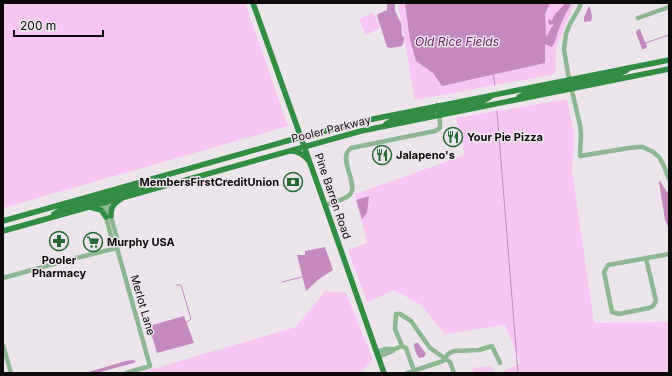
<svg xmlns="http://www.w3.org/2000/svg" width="672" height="376" font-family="Inter,sans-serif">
	<rect width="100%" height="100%" fill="#ece5eb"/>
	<!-- green -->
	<path fill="#f7c6f2" d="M3 3H245L288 126 3 208Z
		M398 3H575L556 47 555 74 415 100Z
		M373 12 380 28 366 35 359 19Z
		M567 99 574 134 572 171 594 323 669 322V373H500L521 363 505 325 445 334 421 305 394 290 367 302 348 250 367 243 355 194 465 155 456 118Z
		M325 291 346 293 373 360 360 373H139L296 327Z
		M490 366 496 373H474L472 368Z"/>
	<!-- water -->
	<path fill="#c489bf" d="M387 3H395V11L401 23 402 36 404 37V41L402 46 391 48 387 47 381 28 377 16 378 14 387 10Z
		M405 3H550L545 14 546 37 553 25V24L550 25 548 22 549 19 552 21C553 14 561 9 565 3H572C566 12 561 22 558 32 556 38 555 42 552 47L545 44V63L442 86 433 73 416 61 410 40Z
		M589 6 590 7 592 17 591 21 584 22V17Z
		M640 29 645 42H648L646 44 647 46 646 48 644 49H642L636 33 637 30Z
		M660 181 667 192H669V229L665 220 659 182Z
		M369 196 367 213 362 219 356 200Z
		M325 247 333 270 319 279 306 291 297 255H305V251Z
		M184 316 194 343 157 353 149 326Z
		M416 343H418L426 354 424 357 419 358C416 354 414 348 414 344Z
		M133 360 136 361 133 363 97 373H85L126 361Z"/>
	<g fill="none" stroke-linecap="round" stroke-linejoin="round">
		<!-- stream -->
		<path stroke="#c489bf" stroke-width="1" d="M648 42 669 35
			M493 73 495 85
			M497 111 518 373
			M282 282 302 277
			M176 285H181L191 319 186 323"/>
		<!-- minor -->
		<path stroke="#8cb790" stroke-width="4.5" d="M581 3 578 10 570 24 566 34 564 49 568 74 580 125 581 134 580 156 629 148 638 147H643L653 152 659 157 663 164 669 179
			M638 18 669 7
			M105 202 104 208 106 217 113 243 117 248 150 366 126 373
			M105 202 108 206 118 242 117 248
			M325 205C331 203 348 199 351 193 357 185 342 163 347 153 347 152 350 149 351 148L435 131 440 128V123L439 115
			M646 258 656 301 653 306 649 308 619 314 612 312 604 272 608 265 669 254
			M3 278 72 259 117 248
			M3 345 11 373
			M402 346 395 329 396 314H400L411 321 430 348 450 362 454 373
			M395 349 402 346 406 348 414 371
			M377 352 386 349H392
			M378 357 393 351
			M407 373 443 361 448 354 454 351 479 350 492 346 500 363"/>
		<!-- major -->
		<path stroke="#328c44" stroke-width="5.5" d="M253 3 325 205 384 373
			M519 97 527 93 621 73 627 70
			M439 115V112L443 110 481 102 490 97
			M386 124 395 119 433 112 437 106
			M291 151C299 151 304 155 309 161
			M105 202 107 198 110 196 139 188 151 182
			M90 207 101 210 106 217
			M54 214 65 208 104 197
			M111 216C111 207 113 204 121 199
			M3 221 301 137 368 120 669 60
			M3 231 361 131 669 69"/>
	</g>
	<!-- icons -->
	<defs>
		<g id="restaurant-ring" transform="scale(1)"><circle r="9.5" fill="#ece5eb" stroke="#276934" stroke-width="1.5"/><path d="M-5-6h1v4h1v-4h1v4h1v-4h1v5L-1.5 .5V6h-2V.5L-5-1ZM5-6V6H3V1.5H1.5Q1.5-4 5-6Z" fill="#276934"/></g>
		<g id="bank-ring" transform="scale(1)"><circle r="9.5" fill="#ece5eb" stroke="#276934" stroke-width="1.5"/><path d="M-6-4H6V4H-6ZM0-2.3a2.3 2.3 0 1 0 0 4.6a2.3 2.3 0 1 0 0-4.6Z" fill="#276934"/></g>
		<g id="pharmacy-ring" transform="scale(1)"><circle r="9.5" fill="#ece5eb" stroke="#276934" stroke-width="1.5"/><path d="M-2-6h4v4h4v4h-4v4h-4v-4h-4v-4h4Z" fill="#276934"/></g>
		<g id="supermarket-ring" transform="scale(1)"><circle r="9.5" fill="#ece5eb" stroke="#276934" stroke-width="1.5"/><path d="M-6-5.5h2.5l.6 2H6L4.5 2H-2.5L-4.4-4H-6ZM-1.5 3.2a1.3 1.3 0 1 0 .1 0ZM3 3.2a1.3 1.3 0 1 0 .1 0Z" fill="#276934"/></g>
	</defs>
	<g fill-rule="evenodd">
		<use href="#restaurant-ring" x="453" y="137"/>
		<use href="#restaurant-ring" x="382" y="155"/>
		<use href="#bank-ring" x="293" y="182"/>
		<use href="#pharmacy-ring" x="59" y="241"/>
		<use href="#supermarket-ring" x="93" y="242"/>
	</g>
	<g text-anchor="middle" stroke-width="3" stroke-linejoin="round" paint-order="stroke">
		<!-- street labels -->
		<g font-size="11" fill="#0d0a0c" stroke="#ece5eb">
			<text transform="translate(331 129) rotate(-14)" y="4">Pooler Parkway</text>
			<text transform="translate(333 196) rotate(71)" y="4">Pine Barren Road</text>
			<text transform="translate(143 305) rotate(74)" y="4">Merlot Lane</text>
		</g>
		<!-- poi labels -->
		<g font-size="11" font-weight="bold" fill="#0d0a0c" stroke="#ece5eb" text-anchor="start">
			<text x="467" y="141">Your Pie Pizza</text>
			<text x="396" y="159">Jalapeno's</text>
			<text x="279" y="186" text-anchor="end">MembersFirstCreditUnion</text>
			<text x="107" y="246">Murphy USA</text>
			<text x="59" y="264" text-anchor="middle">Pooler<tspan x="59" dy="13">Pharmacy</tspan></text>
		</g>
		<!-- water labels -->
		<g font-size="12" font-style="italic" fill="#682265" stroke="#ece5eb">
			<text x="457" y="46">Old Rice Fields</text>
		</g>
	</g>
	<!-- border -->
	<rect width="672" height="376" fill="none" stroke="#0d0a0c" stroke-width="8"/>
	<!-- scale -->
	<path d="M14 30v6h89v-6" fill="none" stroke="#0d0a0c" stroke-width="2"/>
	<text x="20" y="30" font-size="12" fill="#0d0a0c" stroke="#ece5eb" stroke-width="3" paint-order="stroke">200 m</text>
</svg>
